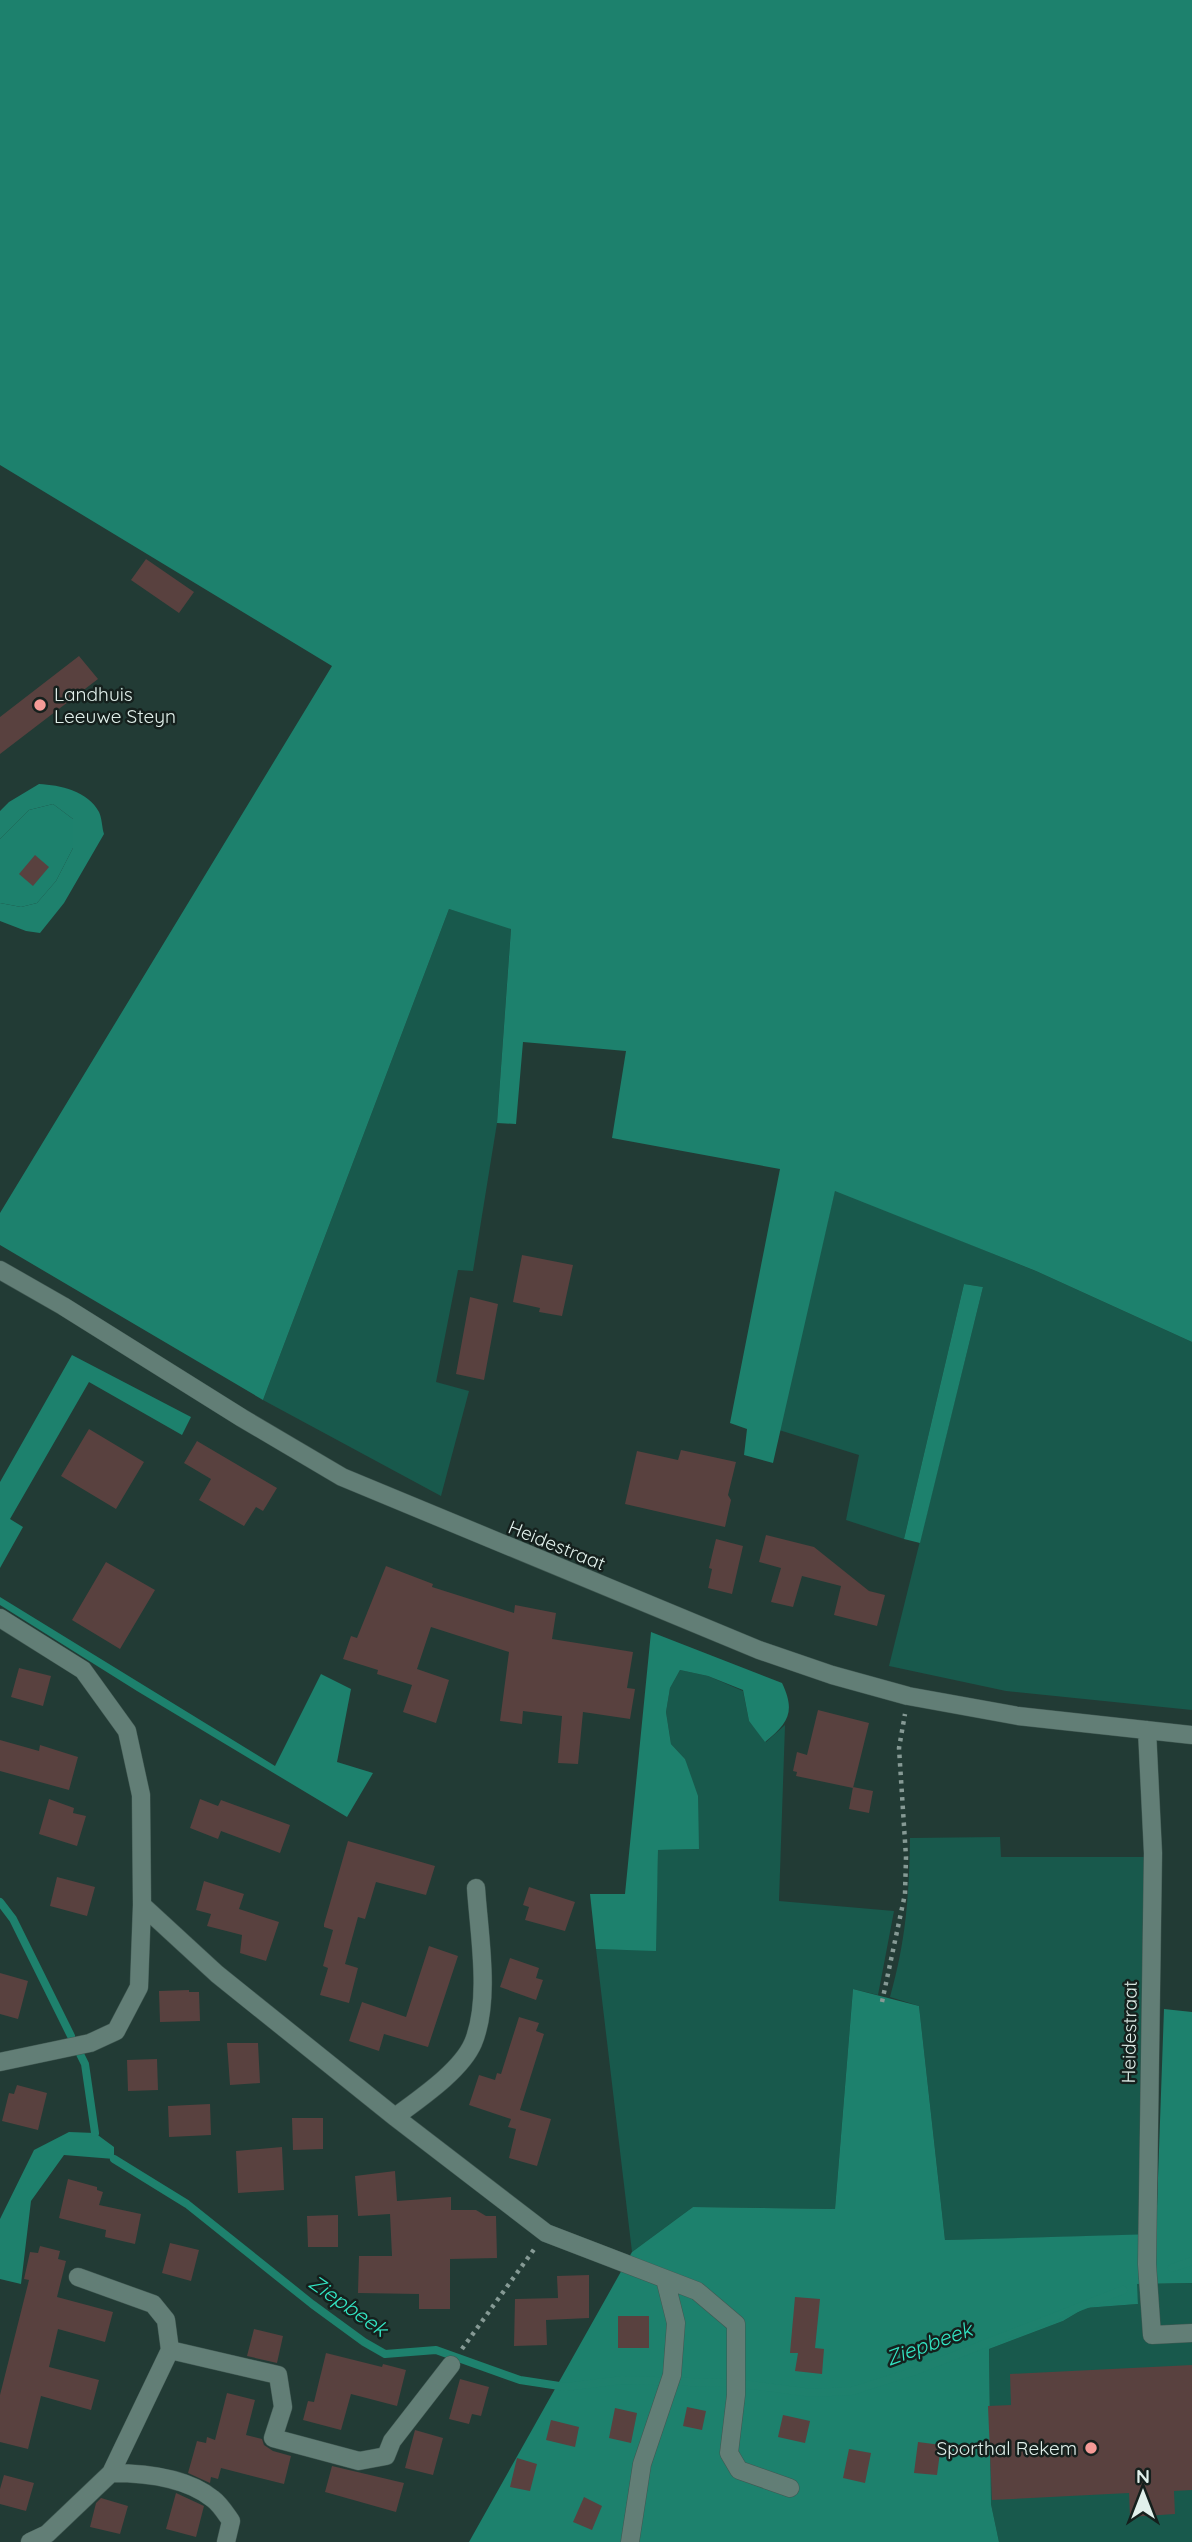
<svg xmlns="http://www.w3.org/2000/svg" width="1192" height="2542" font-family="Quicksand,sans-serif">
	<rect width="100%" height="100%" fill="#223b35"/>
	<!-- green -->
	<path fill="#18594c" d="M449 909 511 928 497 1123 473 1271 458 1270 436 1382 469 1391 441 1496 263 1400Z
		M835 1190 1036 1271 1192 1342V1710L1006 1691 889 1666 983 1287 964 1284 904 1539 846 1520 859 1455 779 1430Z
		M680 1670 708 1676 743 1691 749 1721 766 1742 785 1725 779 1901 894 1911 878 1995 853 1989 835 2209 693 2207 632 2252 596 1949 655 1950 658 1850 699 1849 685 1759 671 1744 666 1712 670 1688Z
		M1000 1837 1001 1857H1147L1141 2235 945 2240 919 2006 890 1997C906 1940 909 1897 910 1838Z
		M1192 2283V2542H999L991 2504 989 2349 1063 2321 1085 2308 1138 2304 1136 2284Z"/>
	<!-- forest -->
	<path fill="#1d816d" d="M0 0H1192V1342L1036 1271 835 1191 773 1463 744 1455 747 1429 730 1423 780 1169 612 1138 626 1051 523 1042 516 1124 497 1123 511 929 449 909 263 1400 0 1245V1213L332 666 0 465Z
		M53 804 73 819V848L56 881 37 903 21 907 0 903V839L29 810Z
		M964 1284 983 1287 920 1543 904 1539Z
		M72 1355 191 1417 182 1435 89 1382 10 1519 23 1527 0 1568V1482Z
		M0 1597 275 1766 321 1674 351 1689 337 1762 373 1773 347 1817 137 1691 0 1605Z
		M651 1632 782 1683C796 1712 788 1723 765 1742L749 1721 743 1690 708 1676 680 1670 670 1688 666 1712 671 1744 685 1759 698 1796 699 1849 658 1850 656 1951 596 1949 590 1894H625Z
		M853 1989 919 2006 945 2240 1156 2234 1164 2009 1192 2012V2283L1137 2284 1138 2304 1085 2308 1063 2321 989 2349 991 2504 999 2542H469L632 2252 693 2207 835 2209Z"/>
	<!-- water -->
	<path fill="#1e816d" d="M39 784C60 785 88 791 99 812 102 818 102 828 104 834L64 903 40 933 26 931 0 921V903L21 907 37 903 56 881 73 848V819L53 804 29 810 0 839V811L9 802Z
		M69 2132 95 2133 114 2147V2159L64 2155 31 2201 21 2284 0 2279V2219L34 2150Z"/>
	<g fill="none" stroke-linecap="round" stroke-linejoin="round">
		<!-- stream -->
		<path stroke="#1e816d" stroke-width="8" d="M0 1902 13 1919 71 2036
			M80 2054 85 2064 95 2133
			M114 2159 187 2204 312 2304 364 2342 385 2354 436 2350 520 2380 566 2387 622 2380 723 2383
			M1172 2268 1192 2261
			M742 2384 812 2393 852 2391 915 2371 1123 2290"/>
	</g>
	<!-- building -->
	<path fill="#59413f" d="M146 559 194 592 179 613 131 580Z
		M79 656 98 679 0 754V717Z
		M35 855 49 867 33 886 19 874Z
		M522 1255 573 1265 562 1316 539 1312 540 1308 513 1302Z
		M470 1297 498 1304 484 1380 456 1374Z
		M89 1429 144 1462 116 1509 61 1476Z
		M197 1441 277 1488 263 1511 256 1507 244 1526 199 1500 211 1479 184 1463Z
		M681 1450 736 1462 728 1495 731 1500 725 1527 625 1504 637 1451 678 1460Z
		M766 1535 814 1547 869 1591 885 1595 877 1626 834 1615 841 1586 802 1576 793 1607 771 1602 781 1568 759 1562Z
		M716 1539 743 1546 732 1594 708 1588 712 1569 709 1568Z
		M106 1562 155 1590 120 1649 72 1620Z
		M386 1566 433 1584 432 1587 514 1613 515 1605 556 1613 552 1639 633 1652 627 1688 635 1689 630 1719 583 1712 578 1764 558 1763 562 1716 523 1711 522 1724 500 1721 509 1652 431 1627 417 1669 449 1680 436 1723 403 1712 412 1685 377 1674 378 1670 343 1659 351 1636 357 1638Z
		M19 1668 51 1676 43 1706 11 1697Z
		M818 1710 869 1723 853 1788 796 1776 797 1772 793 1771 797 1752 807 1755Z
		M0 1740 39 1751 40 1745 78 1757 69 1790 0 1771Z
		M853 1787 873 1791 869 1813 849 1809Z
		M49 1799 74 1808 73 1813 86 1816 77 1846 39 1834Z
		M200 1799 218 1806 221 1800 290 1825 280 1853 221 1831 218 1839 190 1828Z
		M348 1841 435 1866 426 1895 376 1882 365 1919 358 1917 345 1964 358 1968 349 2003 320 1995 328 1968 323 1966 333 1930 324 1927V1924Z
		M57 1877 95 1887 87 1916 50 1906Z
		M204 1881 244 1894 239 1909 279 1922 266 1961 240 1953 242 1935 207 1926 211 1914 196 1910Z
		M529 1887 575 1902 565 1931 525 1920 529 1907 523 1905Z
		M429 1946 458 1956 428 2047 384 2034 379 2051 349 2041 362 2002 406 2017Z
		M510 1958 539 1968 536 1978 543 1980 536 2000 500 1987Z
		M0 1973 28 1981 18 2019 0 2014Z
		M189 1990V1992H199L200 2021 160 2022 159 1991Z
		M519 2017 539 2023 536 2031 544 2034 520 2110 551 2119 537 2166 509 2158 516 2129 508 2127 511 2119 469 2105 479 2075 495 2080 497 2073 501 2074Z
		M227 2043H258L260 2083 230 2085Z
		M157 2059 158 2090 128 2091 127 2060Z
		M17 2085 47 2093 38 2130 2 2121 9 2093 14 2094Z
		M210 2104 211 2135 169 2137 168 2106Z
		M292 2118H323V2149L293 2150Z
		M282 2147 284 2190 238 2193 236 2151Z
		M395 2171 397 2201 451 2197V2210H476L486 2216H496L497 2258 450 2259V2309H419V2294L358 2293 359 2256H392L390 2214 358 2216 355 2176Z
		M68 2179 97 2187V2190L103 2192 99 2205 141 2214 135 2244 105 2237 106 2230 59 2218Z
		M338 2215V2247H308L307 2216Z
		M170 2243 199 2250 191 2281 162 2273Z
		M40 2246 60 2251 58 2259 66 2261 57 2297 113 2312 105 2342 58 2329 49 2367 99 2380 91 2410 41 2396 28 2449 0 2442V2395L29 2280 24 2279 30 2252 38 2253Z
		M589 2275V2318L546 2320 547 2345 514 2346 515 2299 558 2298 557 2276Z
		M795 2297 820 2299 815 2348 824 2349 822 2374 795 2371 798 2353H790Z
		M618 2316H649V2348H618Z
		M254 2329 283 2336 277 2363 247 2356Z
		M326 2353 382 2367 383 2364 406 2370 397 2406 351 2394 341 2430 303 2420 308 2401 314 2402Z
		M1192 2365V2490L1174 2491 1175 2514 1130 2517 1129 2493 992 2500 988 2406 1011 2405 1010 2374Z
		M460 2379 489 2387 481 2416 472 2414 469 2424 449 2419Z
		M227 2393 255 2400 246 2435 262 2439 264 2445 273 2451 291 2456 284 2484 221 2468 218 2479 211 2477 210 2483 188 2473 197 2441 206 2443 207 2437 215 2440Z
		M687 2407 706 2411 702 2430 683 2426Z
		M615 2408 637 2413 631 2443 609 2438Z
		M783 2415 810 2421 805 2443 778 2437Z
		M551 2420 579 2427 575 2447 546 2440Z
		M415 2430 443 2438 433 2475 405 2468Z
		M918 2442 941 2445 937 2475 914 2473Z
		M849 2449 871 2453 865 2483 843 2478Z
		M517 2458 537 2464 530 2491 510 2487Z
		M332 2466 404 2483 396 2512 325 2492Z
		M4 2475 34 2483 26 2511 0 2504V2489Z
		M176 2493 204 2506 196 2537 166 2529Z
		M584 2497 602 2506 592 2530 573 2522Z
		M101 2498 128 2506 120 2534 90 2527 96 2503Z"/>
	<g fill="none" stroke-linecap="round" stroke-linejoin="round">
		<!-- minor casing -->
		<g stroke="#405852" stroke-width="19">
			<path id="minor" d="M0 1270 63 1306 242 1418 342 1477 759 1650 832 1675 908 1696 1018 1716 1192 1735
				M0 1618 83 1670 127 1731 141 1795 142 1905 139 1987 116 2031 90 2043 0 2062
				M1147 1730 1153 1853 1147 2264 1152 2335 1192 2333
				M142 1905 217 1974 395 2117 546 2233 697 2291 736 2324V2395L729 2453 739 2470 790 2488
				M395 2117C419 2099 461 2071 473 2043 491 2000 479 1934 476 1888
				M78 2277 153 2304 166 2320 170 2350
				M111 2473C145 2473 186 2477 213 2499 220 2504 226 2514 231 2521L226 2542
				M30 2542 47 2534 111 2473 170 2350 278 2375 283 2407 273 2438 359 2461 386 2456 392 2441 451 2365
				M630 2542 642 2464 672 2375 676 2323 665 2279"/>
		</g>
		<!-- path -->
		<path stroke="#869a95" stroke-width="4.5" stroke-dasharray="3.5 5" stroke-linecap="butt" d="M882 2002 905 1894 906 1857 899 1748 905 1714
			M462 2349 535 2248"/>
		<!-- minor -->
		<use href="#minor" stroke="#627e76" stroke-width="18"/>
	</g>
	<!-- markers -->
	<g fill="#f59b97" stroke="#15201d" stroke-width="2.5">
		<circle cx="40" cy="705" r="7"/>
		<circle cx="1091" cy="2448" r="7"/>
	</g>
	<g text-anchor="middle" stroke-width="5" stroke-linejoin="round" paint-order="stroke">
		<!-- poi labels -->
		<g font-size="19" fill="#e1f0eb" stroke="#15201d" text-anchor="start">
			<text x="54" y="701">Landhuis<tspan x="54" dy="22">Leeuwe Steyn</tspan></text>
			<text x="1077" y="2455" text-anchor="end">Sporthal Rekem</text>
		</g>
		<!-- street labels -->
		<g font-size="19" fill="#e1f0eb" stroke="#15201d">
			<text transform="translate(557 1545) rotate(22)" y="7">Heidestraat</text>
			<text transform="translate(1129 2032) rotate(-89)" y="7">Heidestraat</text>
		</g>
		<!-- water labels -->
		<g font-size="21" font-style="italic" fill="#33e6c4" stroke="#15201d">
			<text transform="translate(348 2306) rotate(35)" y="7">Ziepbeek</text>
			<text transform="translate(929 2344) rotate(-20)" y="7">Ziepbeek</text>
		</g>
	</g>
	<!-- north arrow -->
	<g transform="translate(1143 2493)" stroke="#15201d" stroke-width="5" paint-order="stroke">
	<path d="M0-5L12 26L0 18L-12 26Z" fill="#e1f0eb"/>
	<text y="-10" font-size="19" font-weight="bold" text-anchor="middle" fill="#e1f0eb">N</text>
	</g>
</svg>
